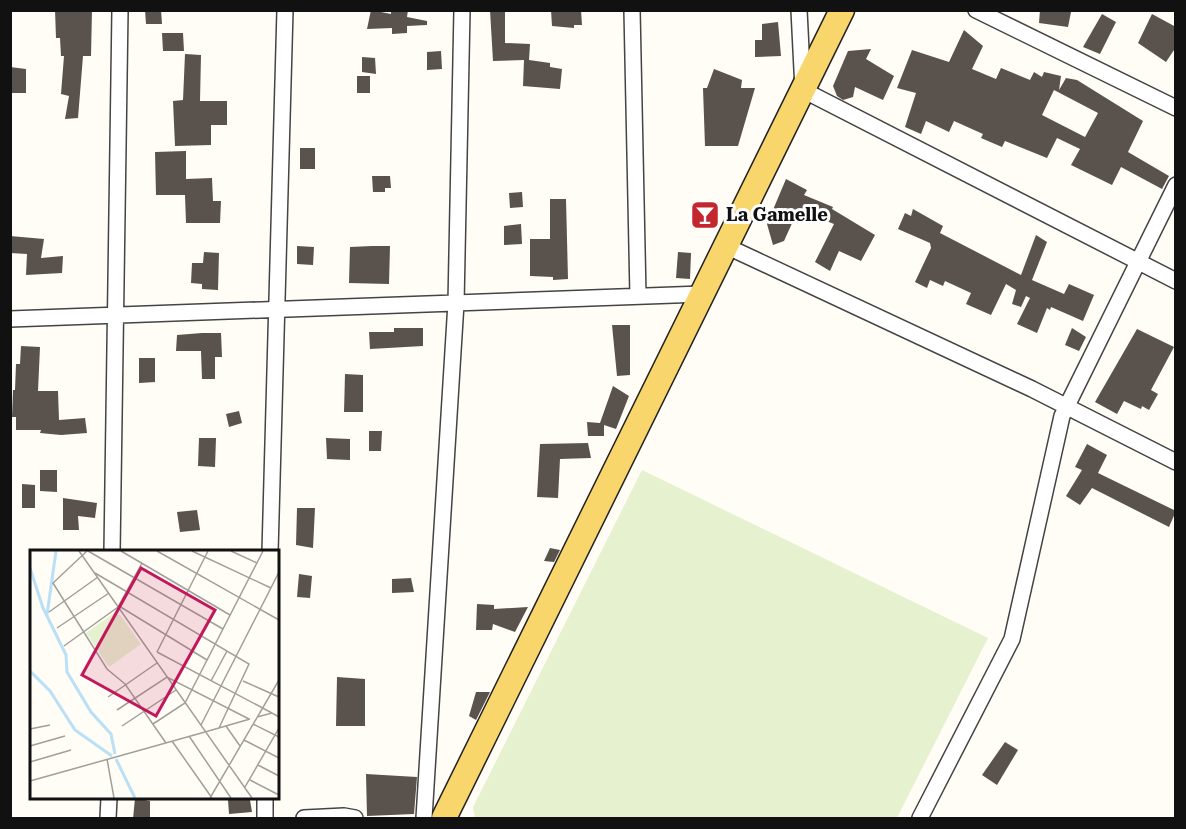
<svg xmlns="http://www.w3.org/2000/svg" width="1186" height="829" font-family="'Roboto Serif',serif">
	<rect width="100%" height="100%" fill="#fffdf5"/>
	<!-- pitch -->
	<path fill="#e6f2cf" d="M642 470 988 638 897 818H475L473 807Z"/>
	<!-- building -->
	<path fill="#5a524d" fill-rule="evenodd" d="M55 10H92L91 56H83L78 118 65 119 69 96 61 94 64 56H61L60 38H56Z
		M145 10H161L162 24H146Z
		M371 10 391 14V10H408L407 17 427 21V25L407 26V33L392 34V28L367 29Z
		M490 10H505V43L530 44 529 60 550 63V67L562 69 560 89 523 86 524 60 493 61Z
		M551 10H581L582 25H574V28L552 26Z
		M1040 10 1071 12 1068 27 1039 23Z
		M1102 14 1116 22 1100 54 1083 47Z
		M1152 14 1176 27V47L1166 62 1138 43Z
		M778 22 781 56 755 57V40H762V24Z
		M964 30 983 46 972 69 996 79 1001 68 1030 80 1034 72 1042 77 1044 72 1061 76 1059 90 1066 78 1077 80 1143 121 1128 152 1169 176 1162 189 1121 167 1112 185 1071 165 1080 149 1057 138 1047 158 1005 141 1002 147 981 138 983 134 954 121 949 132 926 121 921 134 905 127 916 93 897 88 912 50 949 62ZM1054 90 1098 113 1085 137 1042 115Z
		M162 33H183L184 51H163Z
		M871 49 866 59 894 76 883 100 855 87 853 97 843 100 837 96 833 86 848 51Z
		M441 51 442 69 427 70V52Z
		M185 54 201 55 200 101H227V125H211V145L175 146 173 101 183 100Z
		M362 57 375 58 376 74 362 72Z
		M10 67 26 69V93H10Z
		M714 69 742 80 741 88H755L738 146H705L703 88H707Z
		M357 76H370V93H357Z
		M300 148H315V169H300Z
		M186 151V179L212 178 213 201H221L220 223H186L185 195H156L155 152Z
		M372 176H390L391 188H385V192H373Z
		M786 179 807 190 804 195 833 207 832 209 875 235 861 261 839 251 830 271 815 262 834 224 798 210 784 241 773 245 767 224Z
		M522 192 523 207 510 208 509 193Z
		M550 199H566L568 279 553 280V277L530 276V239H550Z
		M913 209 943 226 940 233 1021 275 1036 235 1047 242 1032 280 1064 294 1069 284 1094 295 1083 321 1051 307 1050 310 1047 308 1037 333 1017 324 1030 298 1026 296 1021 307 1012 304 1016 290 1006 284 991 315 966 304 971 293 945 281 943 286 930 280 927 288 915 282 931 248 930 243 898 229 905 213 911 216Z
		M521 224 522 244 504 245V226Z
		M10 236 44 239 41 258 63 256 62 273 26 275 27 254 10 253Z
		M297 246 314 247 313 265 297 264Z
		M372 246H390L389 284 349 283 350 247Z
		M204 252 219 253 218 290 202 289V284L191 283 192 263H203Z
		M678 252 691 253 690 279 676 278Z
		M612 325H630V375L617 376Z
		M394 328H423V346L370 349 369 332H394Z
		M1072 328 1086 337 1079 351 1065 345Z
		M1137 329 1174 347 1151 390 1158 394 1149 410 1142 406 1141 409 1124 401 1117 414 1095 402Z
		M202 333H221L222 357H215V379H202L201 351H176L177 335Z
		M21 346 40 347 38 391H58L59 420 85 418 87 433 61 435 40 433 41 430H16V417H12L13 390H15L16 364H20Z
		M139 358H155V382L139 383Z
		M345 374 363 375V412H344Z
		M613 386 629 396 616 429 604 425V436H588L587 422 600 423Z
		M239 411 242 423 229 427 226 414Z
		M369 431H382L381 451H369Z
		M199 438H216L215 467 198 466Z
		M326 438 350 439V460L327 459Z
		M588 443 591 458 560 459 558 498 537 497 540 444Z
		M1087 444 1107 455 1098 473 1176 511 1169 527 1092 488 1080 505 1066 496 1082 470 1075 467Z
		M40 470H57V492L40 491Z
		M22 484 35 485V508H22Z
		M63 498 97 503 95 518 78 516 79 530H63Z
		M297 508H315L313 548 296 545Z
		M197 510 200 530 180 532 177 512Z
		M550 548 560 550 554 562 544 561Z
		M299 574 312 576 310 598 297 597Z
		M411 578 414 592 392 593V579Z
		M477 604 494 605V609L528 607 515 632 493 624 492 630H476Z
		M337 677 365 679V726H336Z
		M476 692H490L476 720 469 716Z
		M1005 742 1018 750 997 785 982 775Z
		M366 774 417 777 414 814 367 816Z
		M135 798 150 801V819H133Z
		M228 800H250L252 812 229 814Z"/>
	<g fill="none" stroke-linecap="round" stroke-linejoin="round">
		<!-- street casing -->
		<g stroke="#444" stroke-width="18">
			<path id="street" d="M632 10 638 296
				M799 10 803 90 1176 281
				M976 10 1176 108
				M726 246 1032 389 1176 462
				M10 319 702 294
				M112 552 120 10
				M270 552 285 10
				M108 818 109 798
				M265 818V798
				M304 818 344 816 355 818
				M424 818 456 303 462 10
				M920 818 1012 639 1062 416 1176 185"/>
		</g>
		<!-- primary casing -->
		<g stroke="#222" stroke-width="27">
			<path id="primary" d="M444 818 842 10"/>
		</g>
		<!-- street -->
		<use href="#street" stroke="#fff" stroke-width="15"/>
		<!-- primary -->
		<use href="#primary" stroke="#f9d66b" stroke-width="24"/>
	</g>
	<!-- icons -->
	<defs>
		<g id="bar-square" transform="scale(1.5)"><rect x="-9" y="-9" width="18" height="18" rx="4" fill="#c4262e" stroke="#fff"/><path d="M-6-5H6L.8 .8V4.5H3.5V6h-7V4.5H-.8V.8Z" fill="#fff"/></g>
	</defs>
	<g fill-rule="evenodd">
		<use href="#bar-square" x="705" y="215"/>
	</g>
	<g text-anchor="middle" stroke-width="6" stroke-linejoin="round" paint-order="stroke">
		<!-- poi labels -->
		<g font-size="18" font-weight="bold" fill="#111" stroke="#fff" text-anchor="start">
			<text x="726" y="221">La Gamelle</text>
		</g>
	</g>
	<!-- overview -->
	<g transform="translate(30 550)">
		<rect width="249" height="249" fill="#fffdf5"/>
		<path d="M87 61 111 94 79 117 56 83Z" fill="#e6f2cf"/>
		<path fill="none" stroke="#b9e0f7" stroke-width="3" d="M0 18 13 58 36 105 37 122 61 162 81 184 85 204M17 65 26 1M0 121 20 141 45 180 82 206M86 209 105 248"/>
		<path fill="none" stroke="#a09f9a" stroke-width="1.5" d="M49 1 222 248M57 1 23 33 77 119 95 134 136 193M58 1 193 79M91 1 200 65M127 1 249 70M162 1 241 38M201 1 227 13M65 23 219 114 189 178M89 56 177 110M19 62 68 27M27 78 79 43M34 96 88 57 112 13M127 102 242 163M127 102 178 1M181 131 197 101M213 131 249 147M78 147 127 113M87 160 137 127 219 169M227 167 242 163 249 167M123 174 155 153 233 1M223 174 249 187M171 175 249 22M92 176 146 140M196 176 210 196M0 179 20 175M175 182 220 169M159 186 201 248M214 190 249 208M142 191 182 248M0 196 35 186M77 209 84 248M0 212 41 200M228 215 249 226M220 230 249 245M0 231 175 182M215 237 249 178M180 248 249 130"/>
		<path fill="#c2185b" fill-opacity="0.15" stroke="#c2185b" stroke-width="3" d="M111 18 185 60 126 166 52 125Z"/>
		<rect width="249" height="249" fill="none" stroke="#111" stroke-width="3"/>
	</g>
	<!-- border -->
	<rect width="1186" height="829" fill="none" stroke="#111111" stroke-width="24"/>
</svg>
